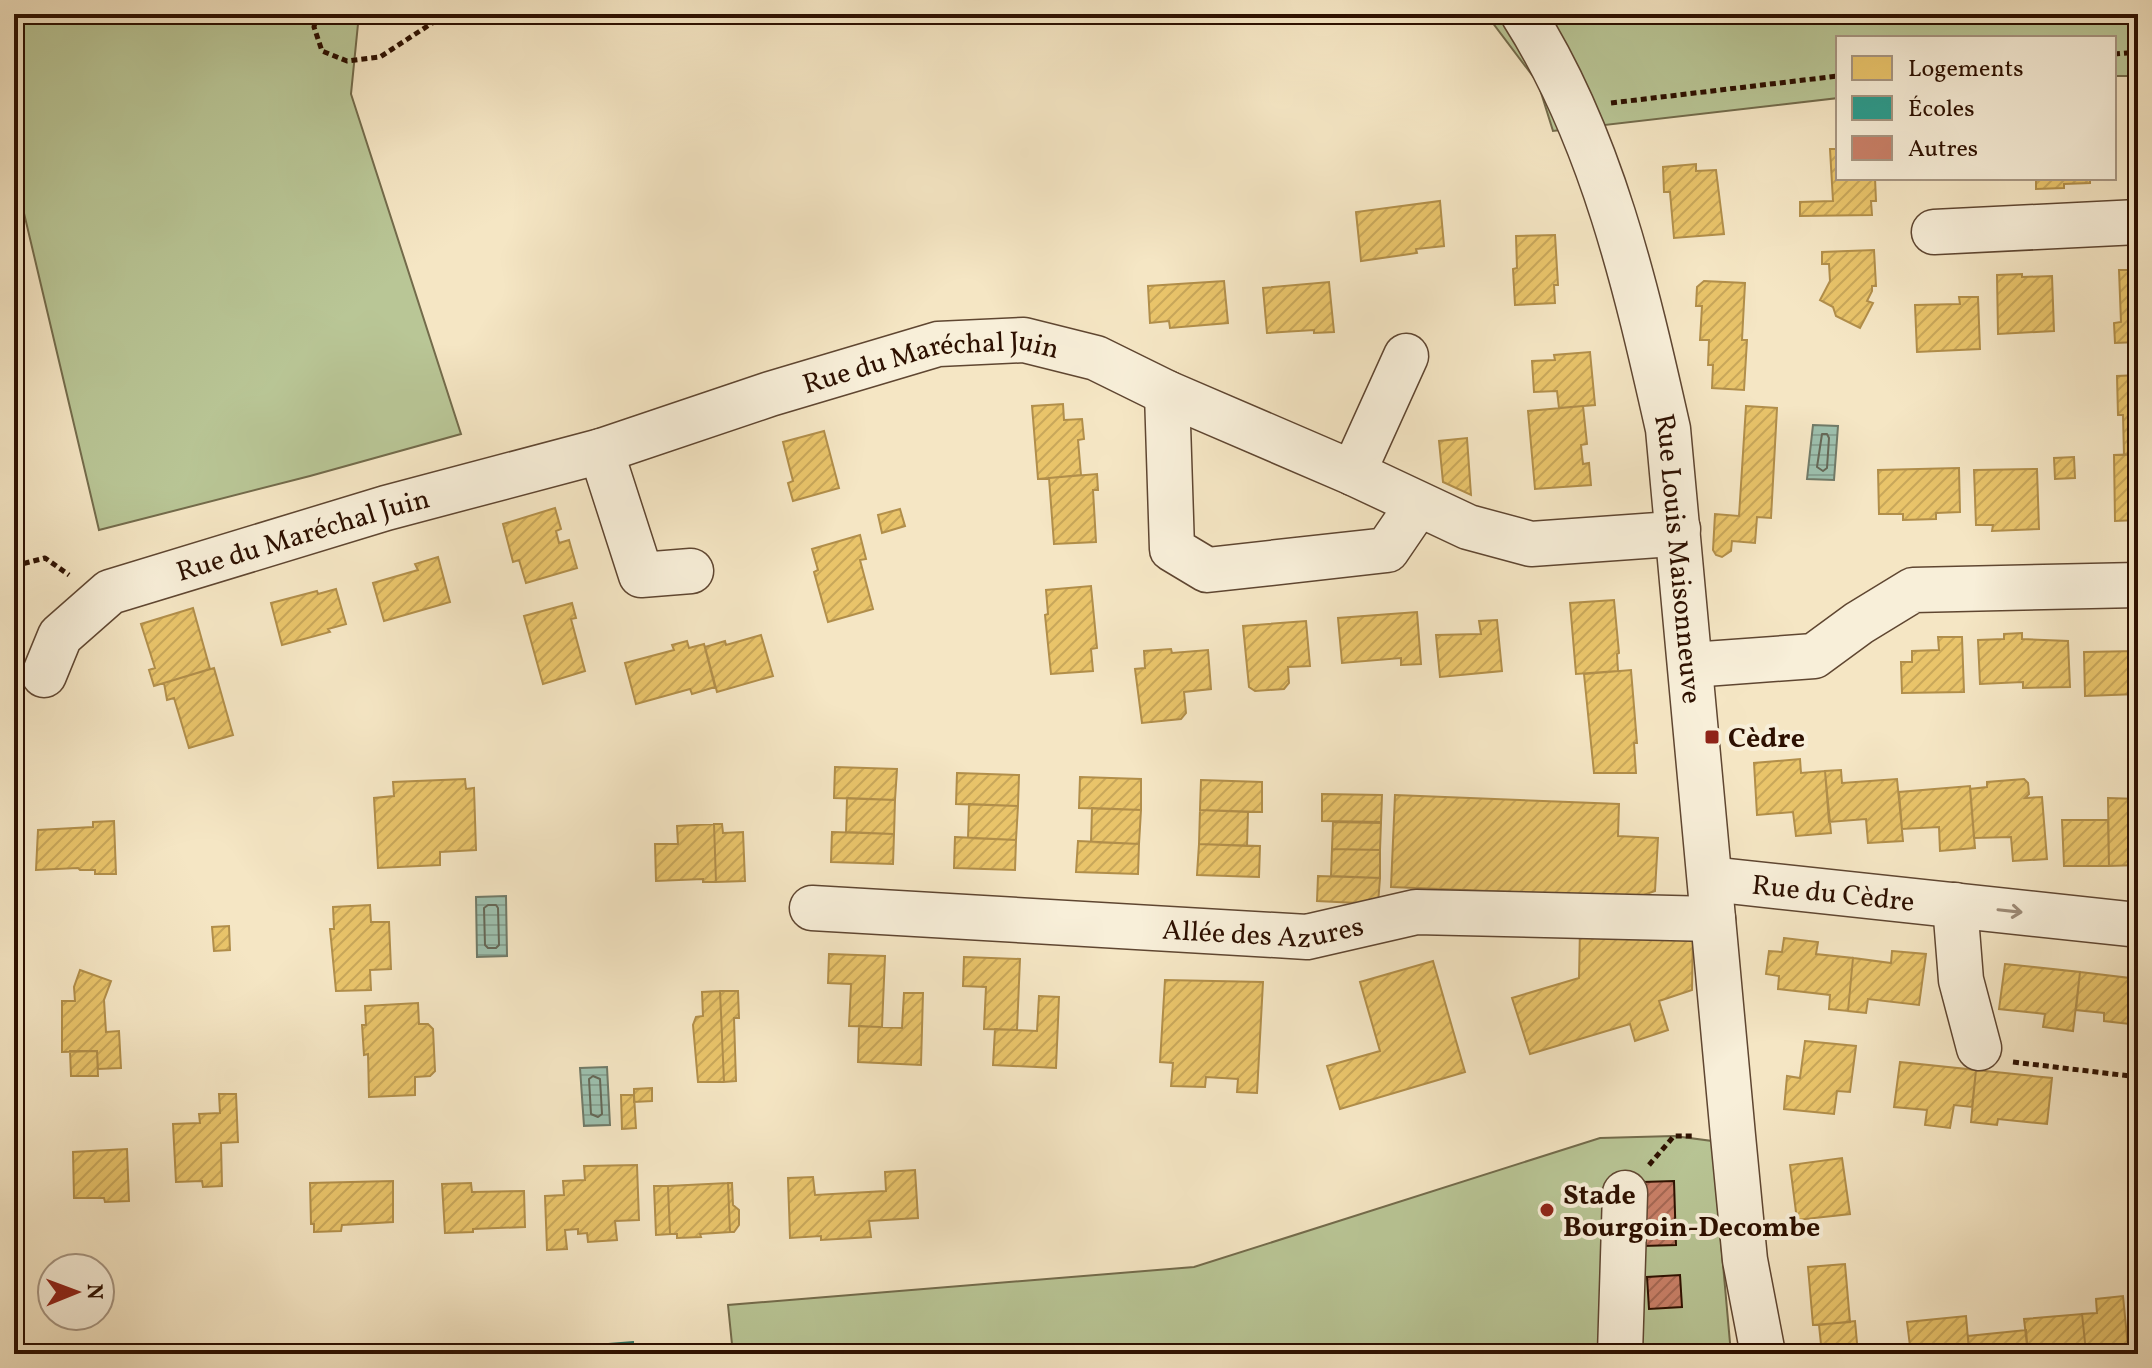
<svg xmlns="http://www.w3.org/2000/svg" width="2152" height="1368" font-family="Vollkorn,serif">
	<defs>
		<pattern id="water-rules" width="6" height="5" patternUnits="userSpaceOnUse" patternTransform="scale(2)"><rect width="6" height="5" fill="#9dc0ae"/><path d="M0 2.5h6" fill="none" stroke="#88a494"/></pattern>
		<pattern id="homes-hatch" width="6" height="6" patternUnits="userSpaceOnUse" patternTransform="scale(2)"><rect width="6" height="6" fill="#e9c46a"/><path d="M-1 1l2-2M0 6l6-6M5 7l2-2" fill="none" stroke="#c8a75a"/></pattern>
		<pattern id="schools-hatch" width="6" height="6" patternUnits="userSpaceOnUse" patternTransform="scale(2)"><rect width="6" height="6" fill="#2a9d8f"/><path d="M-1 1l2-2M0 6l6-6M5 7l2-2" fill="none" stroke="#247f72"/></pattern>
		<pattern id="building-hatch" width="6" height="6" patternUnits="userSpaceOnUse" patternTransform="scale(2)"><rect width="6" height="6" fill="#c98068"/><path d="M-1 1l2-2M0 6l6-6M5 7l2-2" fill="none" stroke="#a46753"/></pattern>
	</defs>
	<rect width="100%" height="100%" fill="#f5e6c4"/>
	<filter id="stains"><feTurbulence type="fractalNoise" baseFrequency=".0025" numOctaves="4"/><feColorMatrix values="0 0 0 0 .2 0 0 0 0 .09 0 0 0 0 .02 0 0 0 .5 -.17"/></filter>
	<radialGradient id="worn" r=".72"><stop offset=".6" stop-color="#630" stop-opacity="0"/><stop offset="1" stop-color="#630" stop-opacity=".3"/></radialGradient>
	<!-- green -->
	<path fill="#b9c696" stroke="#736b4b" stroke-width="2" d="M14 14H359L351 94 461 434 310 476 99 530 14 171Z
		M1486 14H2138V76H2114V38H1838V98L1553 131 1538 83Z
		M1674 1136 1712 1141 1731 1354H733L728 1305 1194 1267 1600 1138Z"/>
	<!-- water -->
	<path fill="url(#water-rules)" stroke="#707a68" stroke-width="2" d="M1813 425 1838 426 1834 480 1807 479Z
		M506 896 507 956 477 957 476 897Z
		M607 1067 610 1125 584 1126 580 1068Z"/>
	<!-- homes -->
	<path fill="url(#homes-hatch)" stroke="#b18e4a" stroke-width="2" d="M1830 149H1838V178H1875L1876 201H1871L1872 215 1800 216V202L1833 201Z
		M1696 164V171L1716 170 1724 234 1674 238 1670 192H1664L1663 167Z
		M2036 178H2090V183L2064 184V188L2036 189Z
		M1440 201 1444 246 1416 249 1417 253 1361 261 1356 212Z
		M1555 235 1558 285H1554L1555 303 1515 305 1513 269 1517 268 1516 236Z
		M1874 250 1876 286H1872V291L1867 301 1873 303 1860 328 1836 316 1833 307 1820 300 1830 281 1829 264H1822V252Z
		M2119 270H2138V342L2115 343 2114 323 2121 322Z
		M2022 274V277L2052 276 2054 331 1998 334 1997 275Z
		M1224 281 1228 323 1170 328 1169 321 1150 323 1148 286Z
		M1704 281 1745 283 1742 340H1747L1744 390 1712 388 1713 365H1708L1709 340H1700L1702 306H1696L1697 287Z
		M1329 282 1334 332 1314 333V330L1267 333 1263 288Z
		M1959 297H1978L1980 349 1917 352 1915 305 1960 304Z
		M1590 352 1595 405 1559 408 1557 391 1534 392 1532 361 1555 360 1554 355Z
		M2138 375V454L2124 455 2123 415H2118L2117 376Z
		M1063 404 1064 420 1082 419 1084 439 1078 440 1081 475 1038 479 1032 406Z
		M1583 406 1587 444 1581 445 1583 464 1589 463 1591 485 1535 489 1528 411Z
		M1746 406 1777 408 1771 518 1757 517 1755 543 1732 541 1731 551 1722 557 1716 555 1713 550 1715 514 1739 516Z
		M824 431 839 488 793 501 788 483 793 481 783 442Z
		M1467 438 1471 495 1443 482 1439 441Z
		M2138 454V520L2115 521 2114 455Z
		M2074 457 2075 478 2055 479 2054 458Z
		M1959 468 1960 512 1936 513V519L1903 520V514H1879L1878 470Z
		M2037 469 2039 529 1992 531 1993 525H1976L1974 470Z
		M1097 474 1098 490H1093L1096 542 1054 544 1049 478Z
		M555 508 561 529 556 531 559 543 569 540 577 568 526 583 519 560 513 562 503 524Z
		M900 509 905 526 882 533 878 515Z
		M860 535 866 559 860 560 873 609 828 622 814 572 818 570 812 549Z
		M438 557 450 602 384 621 373 583 418 570 415 564Z
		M1091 586 1097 648 1091 649 1093 671 1051 674 1045 615 1048 614 1046 590Z
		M336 589 346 624 328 629 330 632 282 645 271 603 317 591 318 594Z
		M1614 600 1619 653 1617 654 1618 671 1576 674 1570 603Z
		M572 603 576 618 571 619 585 671 543 684 524 616Z
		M193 608 210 669 154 686 149 670 155 668 141 624Z
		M1417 612 1421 664 1401 665V658L1342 663 1338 618Z
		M1497 620 1502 671 1440 677 1436 635 1481 634 1479 621Z
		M1306 621 1310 666 1288 667 1289 683 1284 689 1255 691 1249 687 1243 626Z
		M2022 633V639L2068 641 2070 687 2023 688V682L1980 684 1978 640 2004 639V634Z
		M761 635 773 676 717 692 705 647 725 641 726 645Z
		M1938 637H1962L1964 692 1902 693 1901 662H1912V651L1939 650Z
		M687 641 689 648 704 644 715 687 692 694 690 689 636 704 625 663 674 650 672 645Z
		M1171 649 1172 653 1208 650 1211 689 1184 692 1186 713 1181 719 1142 723 1135 669 1145 668 1144 651Z
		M2138 651V694L2085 696 2084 652Z
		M214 668 233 735 189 748 174 698 167 700 164 683Z
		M1631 670 1637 743H1634L1636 773H1594L1584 674Z
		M1800 759 1801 773 1825 771 1831 833 1796 836 1793 812 1757 815 1754 763Z
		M835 767 897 769 895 800 834 798Z
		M1841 770 1842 783 1897 779 1903 841 1868 843 1866 819 1829 822 1825 771Z
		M957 773 1019 775 1018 806 956 804Z
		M1080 777 1141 779V810L1079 808Z
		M465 779 466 789 474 788 476 850 440 852V865L378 868 374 798 394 796 393 782Z
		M2024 779 2028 783 2029 794 2025 798 2042 797 2047 859 2013 861 2011 837 1974 838 1970 789 1987 787V782Z
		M1201 780 1262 782V812L1200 810Z
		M1970 786 1975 848 1940 851 1939 827 1902 829 1899 792Z
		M1322 794 1382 795 1381 822 1322 821Z
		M1395 795 1619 804 1618 836 1658 838 1655 891 1638 897 1391 887Z
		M847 798 895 800 894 834 846 832Z
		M2108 798 2138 799V865L2109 866Z
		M969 804 1018 806 1016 840 968 838Z
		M1092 808 1141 810 1139 844 1091 842Z
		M1200 810 1248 812 1247 846 1199 844Z
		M2062 820H2108L2109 866H2064Z
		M114 821 116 874H95V870H80L78 868 36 870 38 830 93 827V822Z
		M1333 822 1381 823 1380 850 1332 849Z
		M714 824H722L723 833 743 832 745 881 716 882Z
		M714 824 716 882H703V879L656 881 655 844H678L677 826Z
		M832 832 894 834 893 864 831 862Z
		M955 837 1016 840 1015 870 954 868Z
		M1078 841 1139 844 1138 874 1076 872Z
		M1199 844 1260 846 1259 877 1197 875Z
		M1332 849 1380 850V878L1331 876Z
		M1318 876 1380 878 1378 904 1317 901Z
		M370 905 371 922H389L391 969 370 970 371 990 336 991 330 929H334L333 907Z
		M229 926 230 950 214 951 212 927Z
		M1580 928 1693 930 1692 990 1659 1001 1668 1030 1635 1041 1630 1024 1530 1054 1512 998 1579 978Z
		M1784 938 1818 942 1816 954 1853 958 1848 1011 1829 1009 1830 995 1778 989 1779 976 1766 974 1769 951 1782 952Z
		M1892 951 1926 954 1919 1005 1868 999 1866 1013 1848 1011 1853 958 1891 963Z
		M829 954 885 956 882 1027 849 1026 851 984 828 983Z
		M964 957 1020 959 1017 1030 984 1029 986 987 963 986Z
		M1433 961 1465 1072 1340 1109 1327 1066 1380 1051 1360 982Z
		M2005 964 2080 972 2073 1031 2043 1027 2045 1014 1999 1009Z
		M80 970 111 981 104 1000 106 1032 119 1031 121 1068 98 1069 97 1051 62 1052V1001H75L74 987Z
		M2080 972 2138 979V1025L2104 1021V1013L2076 1010Z
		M1165 980 1263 982 1257 1093 1237 1092 1238 1079 1206 1077 1205 1087 1171 1086 1173 1063 1160 1062Z
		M720 991 724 1082H698L693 1025 696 1017 703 1016 702 992Z
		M720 991H738L739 1018H734L736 1081 724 1082Z
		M904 993H923L921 1065 858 1062 859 1026 902 1028Z
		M1039 996 1059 997 1056 1068 993 1065 995 1029 1037 1031Z
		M418 1003 419 1024H428L433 1029 435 1071 430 1076 415 1077V1095L369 1097 368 1054 364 1055 362 1025H366L365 1006Z
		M1805 1041 1856 1046 1850 1092 1837 1091 1834 1114 1784 1109 1787 1076 1800 1078Z
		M70 1051H97L98 1076H71Z
		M1900 1062 1976 1070 1972 1107 1954 1105 1950 1128 1925 1125 1927 1110 1894 1107Z
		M1976 1070 2052 1078 2047 1124 1998 1119 1997 1125 1971 1122Z
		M652 1088V1101L634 1102V1089Z
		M219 1094H236L238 1142 221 1143 222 1186 203 1187 202 1181 176 1182 173 1124 200 1123 199 1114 220 1113Z
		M621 1095H634L636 1128 622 1129Z
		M127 1149 129 1201 105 1202 104 1198H74L73 1152Z
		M1842 1158 1850 1214 1797 1220 1790 1165Z
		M637 1165 639 1220 615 1221 617 1240 588 1242 587 1233 578 1234V1229L565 1230 567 1249 547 1250 545 1196 564 1195 563 1181 585 1180 584 1166Z
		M915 1170 918 1218 869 1221 871 1237 821 1240V1236L790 1238 788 1178 813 1177 815 1195 886 1191 885 1172Z
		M393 1181V1222L342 1225 341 1231 314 1232V1224H311L310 1183Z
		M471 1183 472 1192 524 1191 525 1227 473 1229V1232L445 1233 442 1184Z
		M728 1183 730 1232 700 1234 701 1237 677 1238V1234H670L668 1186Z
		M728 1183H732L733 1205 739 1210V1225L734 1232H730Z
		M654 1186H668L670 1234 656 1235Z
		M1845 1264 1850 1322 1813 1325 1808 1267Z
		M2123 1296 2128 1347 2086 1352 2082 1314 2097 1313 2096 1299Z
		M2082 1314 2086 1352 2028 1354 2024 1319Z
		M1966 1316 1969 1351 1911 1354 1907 1322Z
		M1855 1321 1858 1354H1822L1819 1325Z
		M2026 1330 2028 1354H1969L1968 1336Z"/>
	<!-- schools -->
	<path fill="url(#schools-hatch)" stroke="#2b7364" stroke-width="2" d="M633 1342 634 1354H478Z"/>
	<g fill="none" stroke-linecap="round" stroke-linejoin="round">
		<!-- shore -->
		<path stroke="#656857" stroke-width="2" d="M1822 434H1827L1829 438 1827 468 1823 471 1817 467Z
			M488 905H496L498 908 499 945 496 948H488L485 945 484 908Z
			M593 1076 600 1079 602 1114 598 1117 591 1114 589 1079Z"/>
	</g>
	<!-- building -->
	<path fill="url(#building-hatch)" stroke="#2d1000" stroke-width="2" d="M1674 1181 1676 1245 1643 1246 1642 1182Z
		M1680 1275 1682 1307 1649 1309 1647 1277Z"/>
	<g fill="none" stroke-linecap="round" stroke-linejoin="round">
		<!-- minor casing -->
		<g stroke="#5f4631" stroke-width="47">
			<g id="minor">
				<path id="s1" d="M1523 14C1602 138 1636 287 1668 429L1733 1136 1745 1260 1763 1354"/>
				<path d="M1934 232 2138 222"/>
				<path d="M1167 393 1172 549 1207 570 1387 550 1417 506"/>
				<path d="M601 451 641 575 691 571"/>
				<path d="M1353 473 1406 356"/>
				<path d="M1691 665 1814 656 1859 623 1913 590 2138 585"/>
				<path id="s2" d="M44 675 60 636 110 592 386 508 601 451 770 394 938 344 1024 340 1096 358 1167 393 1353 473 1468 527 1531 544 1658 535 1678 529"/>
				<path id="s3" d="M1710 879 2138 925"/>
				<path d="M1955 905 1961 980 1979 1048"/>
				<path id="s4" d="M812 908 1307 937 1416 912 1713 919"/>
				<path d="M1620 1354 1625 1193"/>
			</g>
		</g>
		<!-- path -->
		<path stroke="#2d1000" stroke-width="5" stroke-dasharray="6 4" stroke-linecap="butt" d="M317 14 314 27 322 51 347 61 380 57 446 14
			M2114 54 2138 52
			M1611 103 1838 76
			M14 566 45 558 69 575
			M2013 1062 2138 1077
			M1649 1165 1674 1136H1694"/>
		<!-- minor -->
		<use href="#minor" stroke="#f8efd9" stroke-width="44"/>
	</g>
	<!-- one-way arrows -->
	<defs><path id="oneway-shaft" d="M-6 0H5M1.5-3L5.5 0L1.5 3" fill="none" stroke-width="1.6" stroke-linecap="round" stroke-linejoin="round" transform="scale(2)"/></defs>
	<use stroke="#9d8b77" href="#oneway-shaft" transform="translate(2010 911) rotate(6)"/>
	<!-- markers -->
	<g fill="#8f2418" stroke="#f8efd9" stroke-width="3">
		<rect x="1704" y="729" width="16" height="16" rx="4"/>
		<circle cx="1547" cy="1210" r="8"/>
	</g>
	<g text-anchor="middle" stroke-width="8" stroke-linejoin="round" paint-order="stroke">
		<!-- street labels -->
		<g font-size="28" fill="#2d1000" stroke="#f8efd9">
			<text dy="10" stroke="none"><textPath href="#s2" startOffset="964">Rue du Maréchal Juin</textPath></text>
			<text dy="10" stroke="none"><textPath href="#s2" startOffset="310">Rue du Maréchal Juin</textPath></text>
			<text dy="10" stroke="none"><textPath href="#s1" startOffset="572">Rue Louis Maisonneuve</textPath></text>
			<text dy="10" stroke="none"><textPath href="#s3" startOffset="124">Rue du Cèdre</textPath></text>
			<text dy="10" stroke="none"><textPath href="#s4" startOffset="452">Allée des Azures</textPath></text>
		</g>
		<!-- poi labels -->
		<g font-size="28" font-weight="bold" fill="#2d1000" stroke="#f8efd9" text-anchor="start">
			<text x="1728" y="747">Cèdre</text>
			<text x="1563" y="1204">Stade<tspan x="1563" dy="32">Bourgoin-Decombe</tspan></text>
		</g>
	</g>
	<!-- margin -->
	<rect width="2152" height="1368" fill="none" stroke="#f5e6c4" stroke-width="48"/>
	<rect x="16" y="16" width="2120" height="1336" fill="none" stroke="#2d1000" stroke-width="4"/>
	<rect x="24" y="24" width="2104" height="1320" fill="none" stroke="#2d1000" stroke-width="2"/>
	<!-- legend -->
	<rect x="1836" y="36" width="280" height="144" fill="#f8efd9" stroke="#a79682" stroke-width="2"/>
	<rect x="1852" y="56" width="40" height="24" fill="#e9c46a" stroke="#a79682" stroke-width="2"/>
	<text x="1908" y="76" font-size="24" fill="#2d1000">Logements</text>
	<rect x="1852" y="96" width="40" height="24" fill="#2a9d8f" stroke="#a79682" stroke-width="2"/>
	<text x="1908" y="116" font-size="24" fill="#2d1000">Écoles</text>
	<rect x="1852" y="136" width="40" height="24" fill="#c98068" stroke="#a79682" stroke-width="2"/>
	<text x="1908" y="156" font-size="24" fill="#2d1000">Autres</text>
	<!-- north arrow -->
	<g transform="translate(76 1292) rotate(89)"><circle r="38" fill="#f8efd9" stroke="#a79682" stroke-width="2"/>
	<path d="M0-6L14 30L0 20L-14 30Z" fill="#8f2418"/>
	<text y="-12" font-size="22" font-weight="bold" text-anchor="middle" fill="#2d1000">N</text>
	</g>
	<rect width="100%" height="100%" filter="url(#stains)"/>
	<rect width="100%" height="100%" fill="url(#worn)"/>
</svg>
